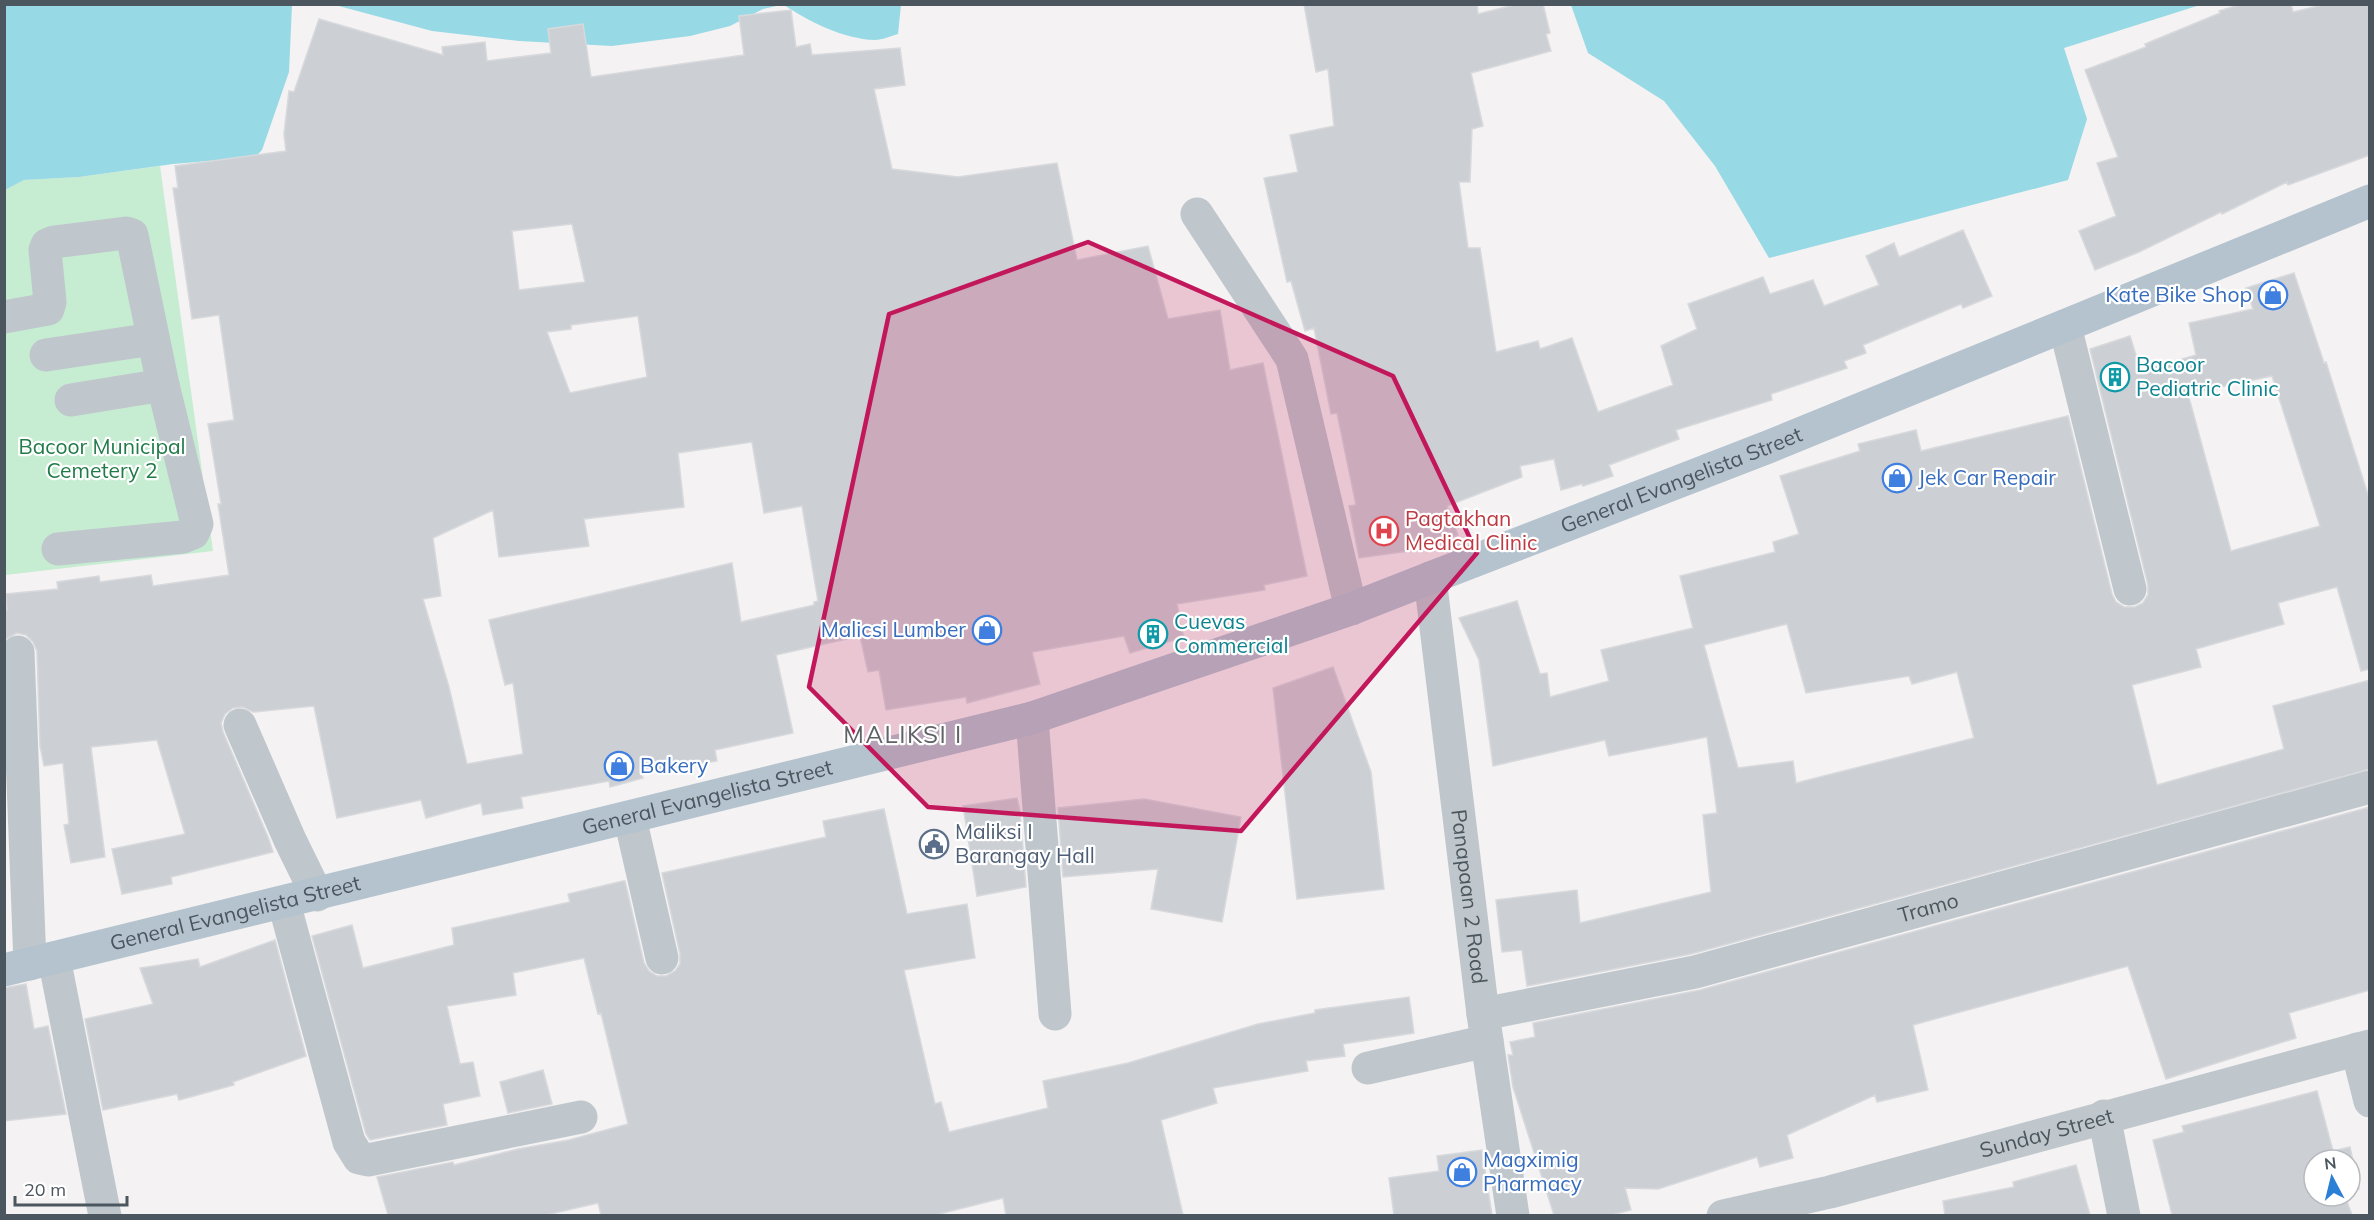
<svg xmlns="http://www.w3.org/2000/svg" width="2374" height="1220" font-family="Mulish,sans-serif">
	<rect width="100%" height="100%" fill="#f4f2f2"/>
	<!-- green -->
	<path fill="#c6ecd2" d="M160 166 213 551 5 575V190L24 180 79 177Z"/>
	<!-- water -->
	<path fill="#97dae5" d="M5 5H292L289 72 262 150 255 157 173 164 79 177 24 180 5 190Z
		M335 5H781L763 9 730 26 690 36 612 46 519 41 432 31Z
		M784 5H901L898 34C891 36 882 40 875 40 843 39 810 22 784 5Z
		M1571 5V4L2200 5 2064 48 2087 119 2068 180 1769 258 1715 166 1664 101 1588 53Z"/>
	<!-- building -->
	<path fill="#cccfd4" stroke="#d7d9dc" stroke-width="1.5" fill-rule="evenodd" d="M1304 4H1477L1478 14 1518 4H1543L1550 33 1546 34 1551 51 1471 73 1483 126 1472 129 1470 182H1459L1468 248H1480L1496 352 1538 341 1540 349 1572 338 1598 412 1673 385 1661 346 1697 329 1688 304 1763 277 1770 294 1813 280 1824 306 1879 285 1866 256 1894 243 1899 257 1963 230 1992 296 1963 308 1961 304 1863 345 1866 353 1844 361 1847 368 1771 394 1772 400 1676 430 1679 439 1609 465 1613 476 1583 486 1582 484 1561 490 1554 459 1520 466 1522 477 1447 506 1458 535 1423 549 1359 558 1349 506 1356 505 1337 413 1331 414 1314 328 1305 331 1291 281 1287 282 1264 178 1298 172 1290 135 1334 126 1328 69 1316 72Z
		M2242 4H2291L2293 12 2327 4H2370V155L2288 185 2287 182 2222 214 2221 212 2139 252 2095 270 2079 231 2116 216 2097 163 2118 157 2085 70 2146 47 2145 44 2220 13 2219 11Z
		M791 10 796 47 810 44 812 55 900 48 905 85 874 89 892 169 958 177 1057 163 1077 260 1148 246 1168 319 1220 310 1230 370 1263 363 1307 576 1264 585 1265 590 1177 604 1179 613 1177 614 1184 637 1130 653 1124 636 1032 652 1040 684 967 703 966 697 886 710 879 670 868 672 860 636 776 655 793 733 715 750 717 761 641 774 643 778 610 787 609 781 521 797 523 808 483 815 481 803 426 818 421 800 337 818 314 706 253 712 243 707 233 708 225 714 221 723 223 732 268 837 273 852 171 877 172 884 122 894 112 849 185 834 157 740 91 747 105 857 71 863 64 825 69 824 63 763 44 766 40 746 37 651 33 642 26 635 17 633 4 640V610H7L6 594 58 589 57 582 99 576 100 582 151 575 153 586 229 575 218 504H221L208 424 234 420 219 315 192 319 173 188H178L175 166 286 151 284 134 289 91 294 92 319 19 443 55 442 47 485 42 487 61 551 53 548 29 583 24 591 77 744 55 739 16ZM572 224 585 282 519 290 512 231ZM638 316 647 377 570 393 547 332 571 329V325ZM752 442 764 513 802 506 818 601 814 602V605L741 622 732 563 489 620 505 685 513 683 523 754 467 764 449 687 423 599 441 596 433 538 493 510 499 557 589 546 584 519 684 507 678 453Z
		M2294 273 2324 363 2326 362 2370 501V669L2361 671 2337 587 2278 603 2284 624 2196 649 2201 667 2132 685 2157 785 2284 749 2273 706 2370 680V769L1691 954 1527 986 1522 950 1502 952 1496 900 1577 890 1580 923 1711 892 1703 815 1717 813 1707 737 1609 756 1605 740 1493 766 1479 660 1459 618 1517 601 1540 674 1547 673 1550 697 1609 681 1601 650 1693 628 1680 576 1775 552 1773 542 1799 534 1780 476 1860 451 1858 444 1916 430 1921 451 2068 416 2112 594 2116 602 2124 607H2135L2143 603 2148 595V585L2090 349 2130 336 2141 371 2196 355 2189 323 2253 309 2246 288ZM2272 376 2320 526 2231 551 2188 394ZM1787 624 1806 693 1909 676 1912 684 1957 672 1974 738 1796 783 1793 761 1738 768 1704 645Z
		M1333 667 1371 772 1384 889 1297 899 1273 688Z
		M1017 798 1020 811 1026 887 977 896 963 806Z
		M1144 799 1241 817 1222 922 1151 909 1158 869 1063 877 1058 808Z
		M2370 807V990L2289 1013 2296 1038 2166 1079 2128 966 1913 1025 1928 1090 1877 1102 1875 1095 1787 1135 1793 1158 1760 1167 1757 1157 1658 1189 1625 1188 1631 1210 1611 1215H1554L1513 1087 1508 1055H1513L1510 1042 1535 1037 1533 1023 1700 990Z
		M884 809 907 914 967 904 975 958 904 970 935 1104 941 1102 949 1132 1048 1108 1043 1081 1128 1063 1258 1024 1315 1013V1010L1409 997 1414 1033 1343 1044 1345 1056 1306 1061 1308 1071 1213 1088 1217 1103 1161 1120 1183 1215H1006L1003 1198 935 1215H601L598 1203 546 1215H388L377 1177 453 1162 454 1165 518 1149 569 1140 628 1124 601 1013 598 1014 584 958 513 973 516 995 447 1006 460 1064 473 1062 480 1096 443 1104 447 1125 370 1140 366 1134 312 936 352 925 363 968 454 945 452 928 570 902 568 894 623 881H625L644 963 649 971 657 976H666L675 971 680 964V954L662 873 826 837 823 821Z
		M275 940 306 1056 233 1082 234 1085 179 1100 177 1094 103 1110 85 1019 153 1004 140 968 198 959 200 967Z
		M26 984 34 1029 48 1026 66 1114 4 1121V988Z
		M543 1070 552 1104 508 1113 500 1082Z
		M2317 1091 2333 1151 2350 1147 2359 1189 2350 1191V1160H2314V1196H2345L2352 1215H2172L2153 1140 2184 1132 2182 1126Z
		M1482 1150 1492 1215H1394L1389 1178 1439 1171 1437 1156Z
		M2076 1165 2090 1215H1945L1943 1201 2014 1187 2013 1182Z"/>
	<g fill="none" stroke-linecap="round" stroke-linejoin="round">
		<!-- minor -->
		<g stroke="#bfc7cd" stroke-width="33">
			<path d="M1197 214 1292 359 1351 609"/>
			<path d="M4 317 48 309 50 302 45 250 47 245 54 242 126 233 132 235 163 385 197 524 193 533 183 537 58 549"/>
			<path d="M2065 326 2130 589"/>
			<path d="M46 355 153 339"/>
			<path d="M71 400 163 385"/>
			<path id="s1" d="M1430 578 1483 1014 1513 1216"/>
			<path d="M18 652 30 964"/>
			<path d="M1032 718 1055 1014"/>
			<path d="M240 725 290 840 317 895"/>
			<path d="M630 818 662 958"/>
			<path d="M284 903 349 1142 359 1158 368 1160 581 1117"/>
			<path d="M54 958 105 1216"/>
			<path id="s2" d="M1483 1014 1695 972 2370 787"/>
			<path d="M2357 1049 2370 1101"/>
			<path d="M1368 1068 1487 1041"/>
			<path d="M2104 1116 2124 1216"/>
			<path id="s3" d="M1723 1216 1830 1192 2370 1046"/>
		</g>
		<!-- major -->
		<path stroke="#b4c3ce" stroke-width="33" id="s4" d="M4 970 1032 718 1351 609 1430 578 1768 447 2370 201"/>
	</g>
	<!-- marked area -->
	<path fill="#c2185b" fill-opacity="0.2" stroke="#c2185b" stroke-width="4.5" stroke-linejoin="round" d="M1088 242 1393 376 1477 553 1241 831 928 807 809 687 889 314Z"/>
	<!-- icons -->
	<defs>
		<g id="shop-ring" transform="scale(1.5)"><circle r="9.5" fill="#fff" stroke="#3f7fe0" stroke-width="1.5"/><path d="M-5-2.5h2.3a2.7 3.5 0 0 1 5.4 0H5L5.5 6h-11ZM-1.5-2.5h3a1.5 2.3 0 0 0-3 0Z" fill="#3f7fe0"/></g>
		<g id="building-ring" transform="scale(1.5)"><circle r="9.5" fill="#fff" stroke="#0f9aa8" stroke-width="1.5"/><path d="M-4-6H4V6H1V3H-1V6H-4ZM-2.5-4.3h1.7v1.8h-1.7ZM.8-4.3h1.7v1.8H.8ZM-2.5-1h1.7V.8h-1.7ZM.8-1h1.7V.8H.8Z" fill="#0f9aa8"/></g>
		<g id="hospital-ring" transform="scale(1.5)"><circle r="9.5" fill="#fff" stroke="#e0444e" stroke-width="1.5"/><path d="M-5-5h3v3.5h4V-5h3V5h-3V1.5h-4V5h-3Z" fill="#e0444e"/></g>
		<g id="civic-ring" transform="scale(1.5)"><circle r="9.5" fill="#fff" stroke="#5c6f8a" stroke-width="1.5"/><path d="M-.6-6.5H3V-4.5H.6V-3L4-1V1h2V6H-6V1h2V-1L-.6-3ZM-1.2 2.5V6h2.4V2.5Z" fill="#5c6f8a"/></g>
	</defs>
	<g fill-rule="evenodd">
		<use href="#shop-ring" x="2273" y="295"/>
		<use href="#building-ring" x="2115" y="377"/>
		<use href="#shop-ring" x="1897" y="478"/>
		<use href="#hospital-ring" x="1384" y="531"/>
		<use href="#shop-ring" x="987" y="630"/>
		<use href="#building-ring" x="1153" y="634"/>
		<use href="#shop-ring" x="619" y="766"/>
		<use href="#civic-ring" x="934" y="844"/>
		<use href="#shop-ring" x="1462" y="1172"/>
	</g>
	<g text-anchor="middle" stroke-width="4.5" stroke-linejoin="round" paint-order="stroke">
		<!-- shop labels -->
		<g font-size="21" fill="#366cbe" stroke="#fff" text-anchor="start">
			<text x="2252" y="302" text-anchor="end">Kate Bike Shop</text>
			<text x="1918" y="485">Jek Car Repair</text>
			<text x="966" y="637" text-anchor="end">Malicsi Lumber</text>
			<text x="640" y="773">Bakery</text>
			<text x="1483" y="1167">Magximig<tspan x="1483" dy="24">Pharmacy</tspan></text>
		</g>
		<!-- culture labels -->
		<g font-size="21" fill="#0d838f" stroke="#fff" text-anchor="start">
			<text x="2136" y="372">Bacoor<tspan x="2136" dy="24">Pediatric Clinic</tspan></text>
			<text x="1174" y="629">Cuevas<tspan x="1174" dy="24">Commercial</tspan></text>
		</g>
		<!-- park labels -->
		<g font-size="21" fill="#207b48" stroke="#fff">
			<text x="102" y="454">Bacoor Municipal<tspan x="102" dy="24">Cemetery 2</tspan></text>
		</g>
		<!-- street labels -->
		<g font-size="21" fill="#4b565e" stroke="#fff">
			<text dy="7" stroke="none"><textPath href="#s4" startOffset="1750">General Evangelista Street</textPath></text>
			<text dy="7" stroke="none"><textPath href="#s4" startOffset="724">General Evangelista Street</textPath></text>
			<text dy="7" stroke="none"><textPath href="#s1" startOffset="321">Panapaan 2 Road</textPath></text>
			<text dy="7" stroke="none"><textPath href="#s2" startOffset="458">Tramo</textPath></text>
			<text dy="7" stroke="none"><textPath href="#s4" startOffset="238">General Evangelista Street</textPath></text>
			<text dy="7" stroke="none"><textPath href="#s3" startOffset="334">Sunday Street</textPath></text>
		</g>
		<!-- health labels -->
		<g font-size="21" fill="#be3a42" stroke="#fff" text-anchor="start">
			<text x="1405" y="526">Pagtakhan<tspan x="1405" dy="24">Medical Clinic</tspan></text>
		</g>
		<!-- service labels -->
		<g font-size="21" fill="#4e5e75" stroke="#fff" text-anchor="start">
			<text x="955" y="839">Maliksi I<tspan x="955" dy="24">Barangay Hall</tspan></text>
		</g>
		<!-- quarter labels -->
		<g font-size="24" letter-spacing="1.5" fill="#5f6366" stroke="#fff">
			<text x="903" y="743">MALIKSI I</text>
		</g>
	</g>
	<!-- border -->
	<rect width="2374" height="1220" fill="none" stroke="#4b565e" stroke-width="12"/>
	<!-- north arrow -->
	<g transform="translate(2332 1178) rotate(353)"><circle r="28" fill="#ffffff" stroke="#b7bbbf" stroke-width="1.5"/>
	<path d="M0-4.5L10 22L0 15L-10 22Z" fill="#2b80d6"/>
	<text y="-9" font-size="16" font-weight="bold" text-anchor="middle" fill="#4b565e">N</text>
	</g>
	<!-- scale -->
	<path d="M15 1196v9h112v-9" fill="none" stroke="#4b565e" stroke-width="3"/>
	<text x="24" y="1196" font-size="18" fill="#4b565e" stroke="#ffffff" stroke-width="4.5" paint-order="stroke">20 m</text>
</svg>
